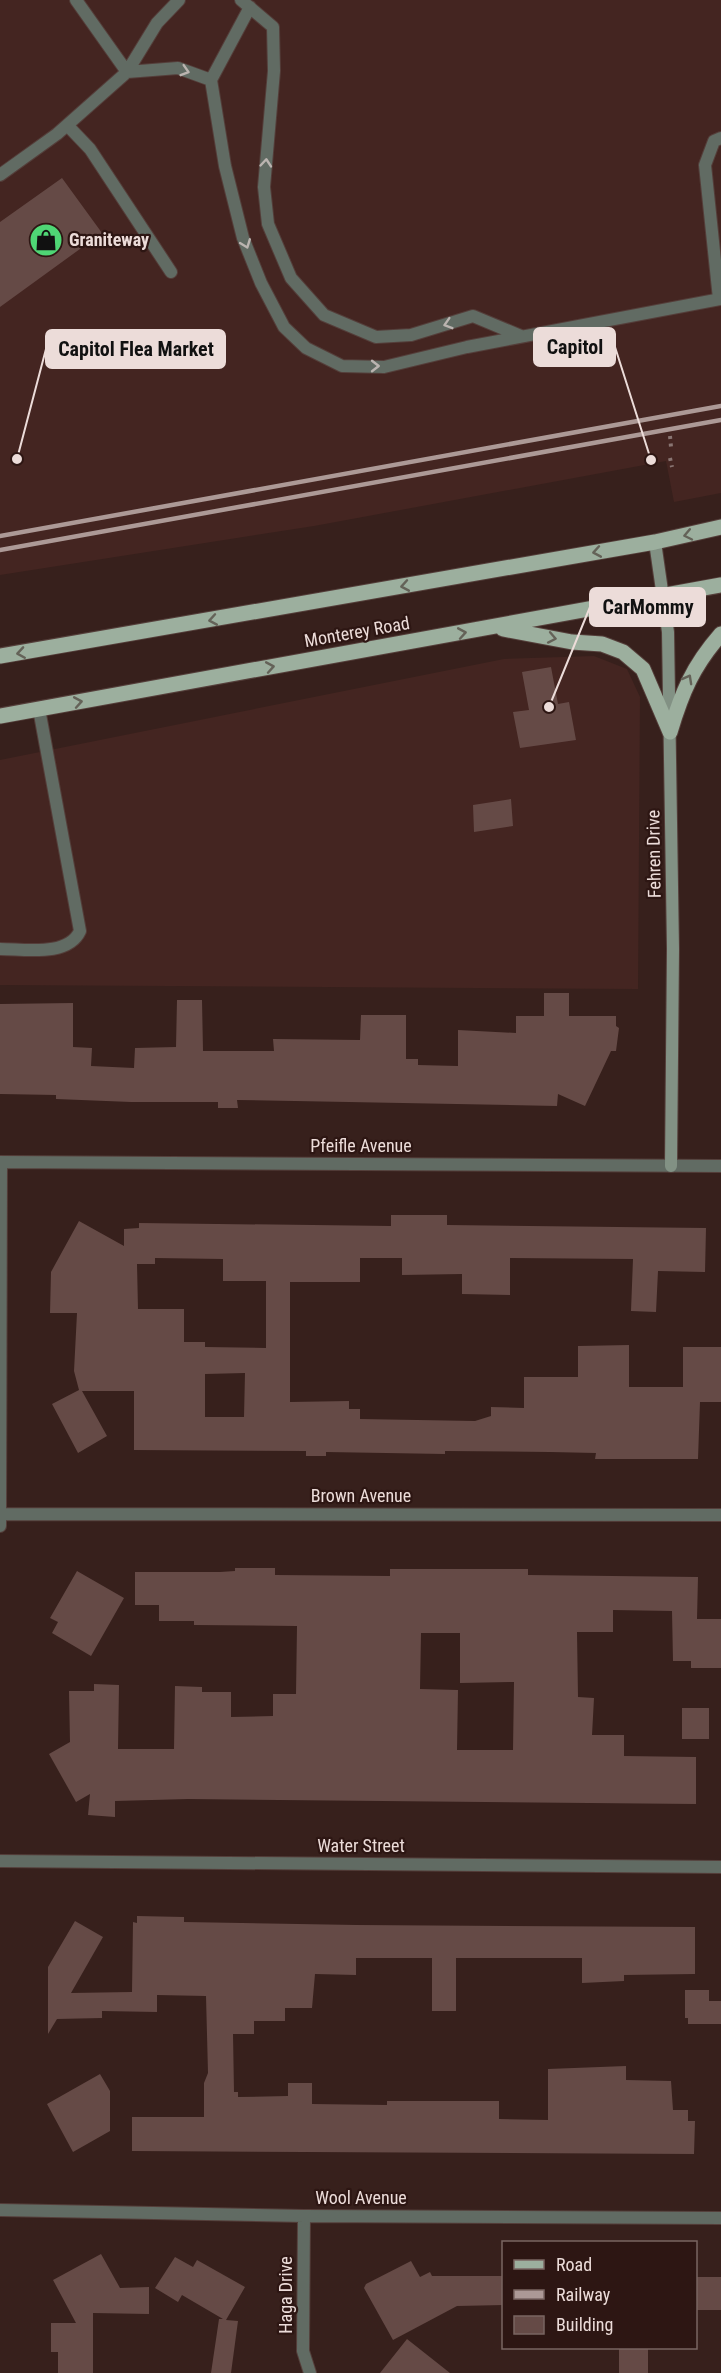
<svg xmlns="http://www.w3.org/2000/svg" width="721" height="2373" font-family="'Roboto Condensed',sans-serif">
	<rect width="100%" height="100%" fill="#37201c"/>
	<!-- built -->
	<path fill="#442521" d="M0 0H721V493L674 502 666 461 314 526 0 575Z
		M594 656 627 669 640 697 638 989 0 985V760L504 659Z"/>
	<!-- building -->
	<path fill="#654a46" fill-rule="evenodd" d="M62 178 102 233 0 307V222Z
		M551 667 558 704 569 702 576 740 520 748 513 712 529 710 522 672Z
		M511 799 513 826 474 832 473 805Z
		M544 993H569V1016H616V1026L619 1028 616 1051H611L585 1106 558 1094 557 1106 237 1100 238 1108H218V1102H131L56 1099V1095L0 1094V1004L73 1003V1047L92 1048 91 1066 134 1068 135 1048 176 1047 177 1000H202L203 1051H274L273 1039 360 1040 361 1015H406V1059H418V1065L458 1066V1030L516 1033V1016H544Z
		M391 1215H447V1225L706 1228 705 1272 658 1271 656 1312 631 1311 633 1259 510 1258V1295L462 1294V1274L402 1275V1258H360V1282H290V1402L349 1401V1409H360V1419L475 1421 491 1416V1407L524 1408V1377H578V1346L629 1345V1387H683V1347H721V1402H700L698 1459H595L596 1453 550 1452 445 1451V1454L326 1452V1456H306V1451L134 1450V1391H82L107 1436 78 1453 52 1404 79 1390 74 1371 77 1313H50L51 1272 79 1221 124 1246V1229L139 1228V1223L391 1226ZM155 1258 223 1259V1281H266V1348L205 1347V1342H184V1309H138L137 1264H155ZM245 1373 244 1417H205V1374Z
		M235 1568H275V1575L390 1576V1569H528V1575L698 1577 697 1619H721V1668H691V1661H673L672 1611 613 1610V1632H577L578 1697 594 1698 592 1735H624V1756L696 1757V1804L188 1799 115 1801V1817L88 1815 90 1794 76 1802 49 1754 70 1742 69 1691H94V1684L119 1685 118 1749H174L175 1686 202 1687V1692H231V1717L273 1716V1694H296L297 1626 194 1625V1621H159V1605H135V1572H220L235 1571ZM421 1633H460V1683L514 1682 513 1750H457L458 1690 420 1689Z
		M77 1571 124 1598 91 1656 52 1633 58 1622 50 1618Z
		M682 1708H709V1739H682Z
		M137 1916 184 1917V1922L357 1925 695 1927V1974L624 1975V1981L582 1983V1958H456V2011H432V1958H356V1975L315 1974 312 2008H285V2021H254V2034H233L234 2092H238V2097L288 2096V2083H312V2104L387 2105V2101H499V2119L548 2120V2069L626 2066V2080L671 2081 673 2110H688V2121H695L694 2154 132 2151V2117H204V2083L208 2073 206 1996 157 1995V2012L102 2011V2018L57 2019 48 2034V1967L75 1921 103 1937 71 1993 132 1992 133 1922 137 1923Z
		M685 1990H709V2001H721V2024H688V2018H685Z
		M100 2074 110 2091V2131L73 2152 47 2104Z
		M101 2254 120 2288 149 2287V2314L93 2313V2373H58V2352H51V2323H76L53 2280Z
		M175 2257 193 2267 197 2260 245 2287 226 2320 238 2321 231 2373H211L219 2319H223L182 2295 178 2302 155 2288Z
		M411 2261 420 2277 430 2272 432 2276H504V2305L457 2306 393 2340 364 2288 366 2284Z
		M696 2277H721V2310H696Z
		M407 2339 450 2373H380Z
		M619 2349H648V2373H619Z"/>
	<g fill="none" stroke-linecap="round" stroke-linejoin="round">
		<!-- lane casing -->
		<g stroke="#543e3a" stroke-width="14">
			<path id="lane" d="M76 0 127 72
				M241 0 273 27 274 71 264 187 268 224 291 278 324 315 376 337 411 335 473 316 521 336
				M127 72 178 68 211 80 225 166 243 238 261 283 284 327 306 348 342 366 384 367 467 347 721 299
				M211 80 250 7
				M68 126 90 149 171 272
				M0 175 57 134 127 72 157 23 179 0
				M719 299 705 165 714 141 721 138
				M0 949C25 949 68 957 80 931L39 709"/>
		</g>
		<!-- street casing -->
		<g stroke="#543e3a" stroke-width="14">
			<path id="street" d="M0 1514 721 1515
				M0 1526 1 1162 721 1166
				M0 1861 721 1867
				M0 2210 304 2216 721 2218
				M304 2216 303 2351 310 2373"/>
		</g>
		<!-- secondary casing -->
		<g stroke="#543e3a" stroke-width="14">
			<path id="secondary" d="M655 542 668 632 673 949 671 1166"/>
		</g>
		<!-- primary casing -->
		<g stroke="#543e3a" stroke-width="17">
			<path id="primary" d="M503 629 572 642 602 644 623 652 643 669 670 732
				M0 656 655 542 721 527
				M0 716 721 585
				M670 732C682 692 693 666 721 634"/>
		</g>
		<!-- path -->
		<path stroke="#897572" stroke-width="4" stroke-dasharray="3 4.5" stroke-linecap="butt" d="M670 436 671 447
			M670 458 672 467"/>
		<!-- lane -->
		<use href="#lane" stroke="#616b63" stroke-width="12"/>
		<!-- street -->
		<use href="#street" stroke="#616b63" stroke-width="12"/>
		<!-- secondary -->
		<use href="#secondary" stroke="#829184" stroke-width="12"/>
		<!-- primary -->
		<use href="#primary" stroke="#9caf9e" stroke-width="15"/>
		<!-- rail -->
		<path stroke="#ac9996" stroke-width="4.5" d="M0 536 721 406
			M0 550 721 420"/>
	</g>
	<!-- one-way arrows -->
	<defs><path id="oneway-chevron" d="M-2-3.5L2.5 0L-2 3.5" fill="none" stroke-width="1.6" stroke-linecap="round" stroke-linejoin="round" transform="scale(1.5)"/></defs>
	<g stroke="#bbb4b0">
		<use href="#oneway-chevron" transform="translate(185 71) rotate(17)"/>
		<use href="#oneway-chevron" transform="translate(266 163) rotate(-85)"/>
		<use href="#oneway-chevron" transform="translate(246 244) rotate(69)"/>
		<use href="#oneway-chevron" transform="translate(448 324) rotate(163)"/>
		<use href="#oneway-chevron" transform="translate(375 366)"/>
	</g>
	<g stroke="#646258">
		<use href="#oneway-chevron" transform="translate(688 535) rotate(168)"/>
		<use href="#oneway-chevron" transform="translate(597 552) rotate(170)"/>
		<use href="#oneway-chevron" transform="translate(405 586) rotate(170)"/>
		<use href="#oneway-chevron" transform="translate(213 620) rotate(170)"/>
		<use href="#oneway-chevron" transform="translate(462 633) rotate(-10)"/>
		<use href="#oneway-chevron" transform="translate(552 638) rotate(11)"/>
		<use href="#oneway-chevron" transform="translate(21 653) rotate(171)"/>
		<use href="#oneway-chevron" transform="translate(270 667) rotate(-10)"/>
		<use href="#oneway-chevron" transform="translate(688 679) rotate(-61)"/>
		<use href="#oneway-chevron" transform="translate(78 702) rotate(-10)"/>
	</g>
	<!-- icons -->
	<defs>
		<g id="shop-disc" transform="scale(1.725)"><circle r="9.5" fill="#4fd675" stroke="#2d1613"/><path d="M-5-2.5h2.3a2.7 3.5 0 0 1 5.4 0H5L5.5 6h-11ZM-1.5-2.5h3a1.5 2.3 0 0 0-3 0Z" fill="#111"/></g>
	</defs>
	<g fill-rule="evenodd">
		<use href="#shop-disc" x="46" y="240"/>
	</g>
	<g text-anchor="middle" stroke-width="4.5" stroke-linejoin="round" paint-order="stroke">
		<!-- poi labels -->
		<g font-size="18" font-weight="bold" fill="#ecdcd9" stroke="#2d1613" text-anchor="start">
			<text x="69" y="246">Graniteway</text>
		</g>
		<!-- street labels -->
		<g font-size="18" fill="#ecdcd9" stroke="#2d1613">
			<text transform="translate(357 632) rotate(-10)" y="6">Monterey Road</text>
			<text transform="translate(654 854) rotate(-91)" y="6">Fehren Drive</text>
			<text x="361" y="1152">Pfeifle Avenue</text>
			<text x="361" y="1502">Brown Avenue</text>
			<text x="361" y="1852">Water Street</text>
			<text x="361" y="2204">Wool Avenue</text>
			<text transform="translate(286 2295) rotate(-90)" y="6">Haga Drive</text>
		</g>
	</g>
	<!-- callouts -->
	<path fill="none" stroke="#ecdcd9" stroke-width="2" d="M651 460L615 347M17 459L46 349M549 707L590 607"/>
	<g fill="#ecdcd9" stroke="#2d1613" stroke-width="2">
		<circle cx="651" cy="460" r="6"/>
		<circle cx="17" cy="459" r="6"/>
		<circle cx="549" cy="707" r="6"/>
	</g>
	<g fill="#ecdcd9" stroke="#ecdcd9" stroke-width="2">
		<rect x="534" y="328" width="81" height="38" rx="6"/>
		<rect x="46" y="330" width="179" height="38" rx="6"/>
		<rect x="590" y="588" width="115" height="38" rx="6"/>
	</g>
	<g font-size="20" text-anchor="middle" font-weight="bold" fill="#111">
		<text x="575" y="354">Capitol</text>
		<text x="136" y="356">Capitol Flea Market</text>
		<text x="648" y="614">CarMommy</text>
	</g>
	<!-- legend -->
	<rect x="502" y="2241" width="195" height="108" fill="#2d1613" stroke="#796562" stroke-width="1.5"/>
	<rect x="514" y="2260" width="30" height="9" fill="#9caf9e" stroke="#796562" stroke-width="1.5"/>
	<text x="556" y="2271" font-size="18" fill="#ecdcd9">Road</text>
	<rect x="514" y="2290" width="30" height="9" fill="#ac9996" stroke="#796562" stroke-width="1.5"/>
	<text x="556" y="2301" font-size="18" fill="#ecdcd9">Railway</text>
	<rect x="514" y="2316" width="30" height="18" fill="#654a46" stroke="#796562" stroke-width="1.5"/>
	<text x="556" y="2331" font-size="18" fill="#ecdcd9">Building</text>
</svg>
